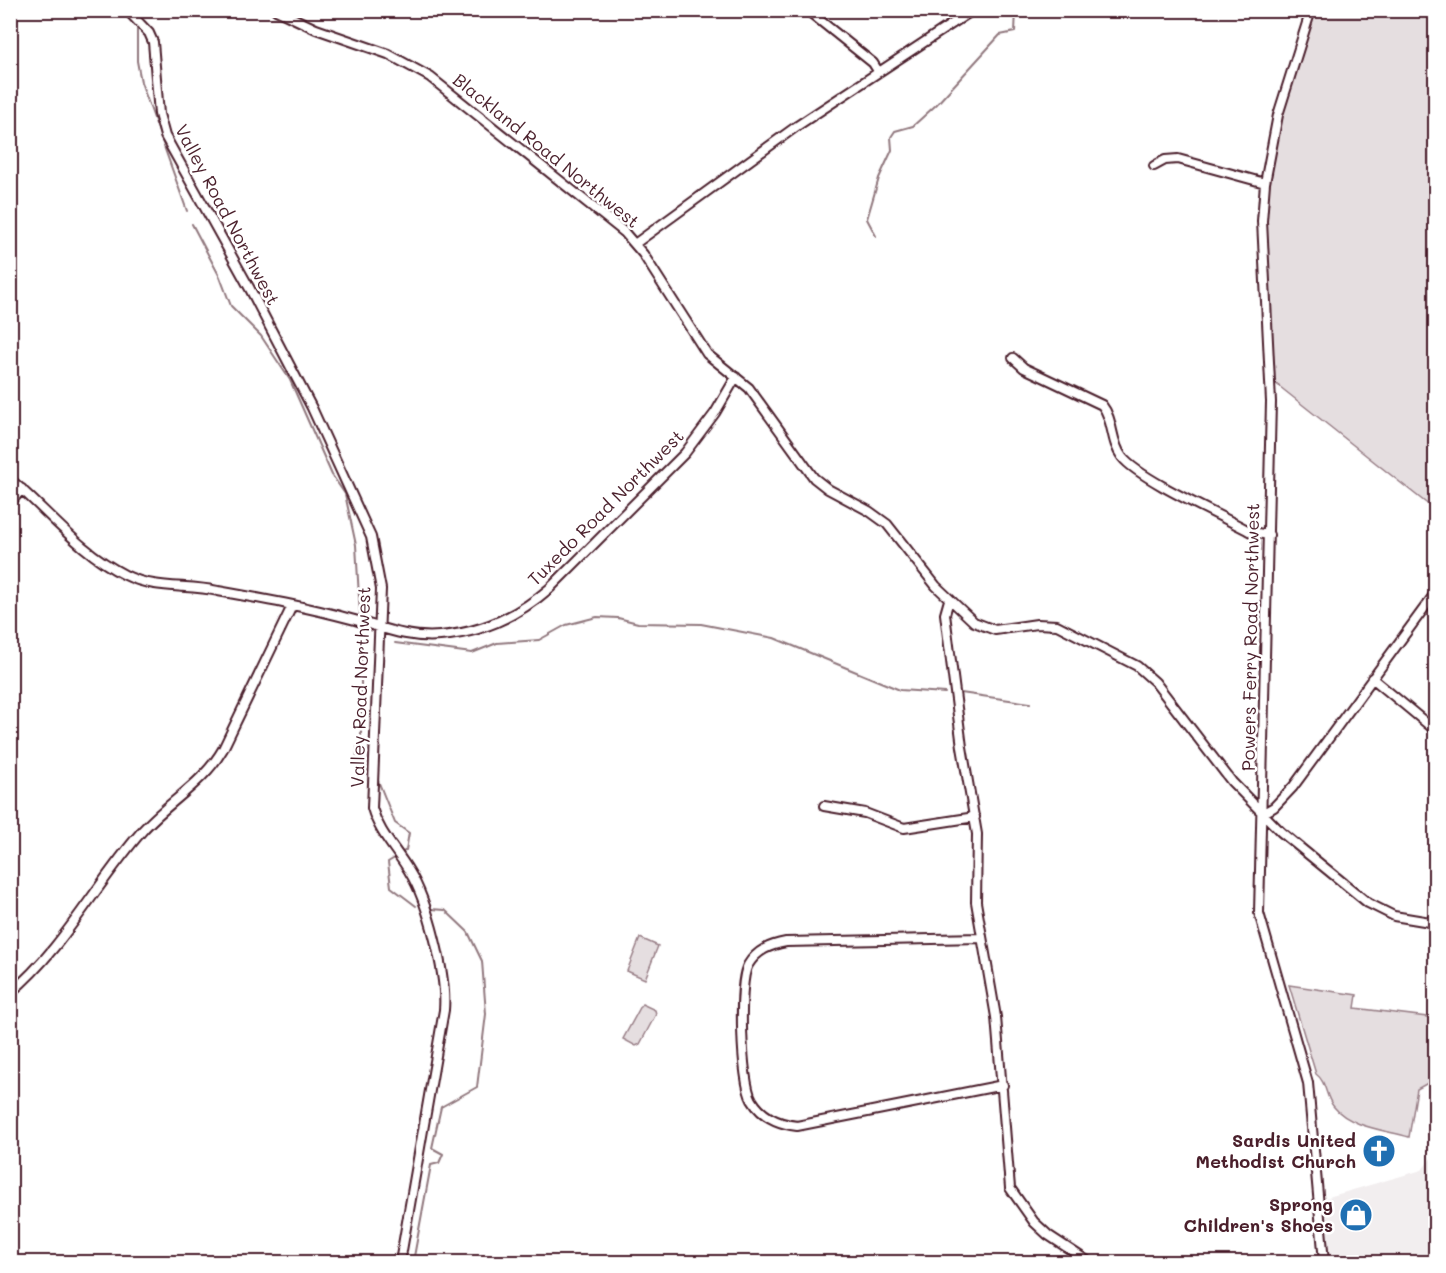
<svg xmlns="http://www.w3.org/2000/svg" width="1446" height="1273" font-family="Mali,sans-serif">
	<rect width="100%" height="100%" fill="#fff"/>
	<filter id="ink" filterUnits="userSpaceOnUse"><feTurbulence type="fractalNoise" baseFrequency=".0167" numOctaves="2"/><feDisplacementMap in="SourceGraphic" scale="12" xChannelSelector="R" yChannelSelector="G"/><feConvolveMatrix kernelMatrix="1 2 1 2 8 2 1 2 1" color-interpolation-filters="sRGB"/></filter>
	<g filter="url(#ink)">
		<!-- built -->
		<path fill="#f2eeef" d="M1435 1153V1262H1326L1325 1198 1422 1170Z"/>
		<!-- green -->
		<path fill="#e5dee0" stroke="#987e86" stroke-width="1.5" d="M1314 11H1435V510L1265 375 1262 191 1276 106Z
			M640 938 658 946 645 979 627 971Z
			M1289 985 1357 995 1355 1008 1435 1018V1079L1417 1089 1409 1137C1385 1130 1350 1127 1334 1107 1325 1097 1327 1082 1316 1074Z
			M642 1004 655 1010 656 1014 640 1044 636 1046 623 1039Z"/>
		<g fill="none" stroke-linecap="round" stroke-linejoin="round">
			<!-- stream -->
			<path stroke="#91787e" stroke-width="2" d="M137 27V61L141 82 187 211
				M192 224 220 277 231 306 261 336 290 380 332 475 345 494 356 545 361 632V737C355 751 354 762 367 771
				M876 236 867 219 879 178 892 150 891 137 895 131 913 126 936 105 1000 35 1015 32 1016 10
				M361 632 367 639
				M395 643 472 653 497 643 539 640 566 625 597 617 618 618 638 623 701 624 774 638 900 690 945 693
				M961 693 1030 703
				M377 778 395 823 409 833 406 850 403 852
				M393 859 388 862 391 887 416 906
				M413 1262 431 1165 439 1163 443 1154 432 1148 441 1107 477 1087 486 1014 482 961 468 932 445 910 431 909"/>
			<!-- minor casing -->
			<g stroke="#4a1f2b" stroke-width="12">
				<path id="minor" d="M127 10 149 33 153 42 159 114 165 136 250 289 312 408 371 537 381 589 372 808C379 833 396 849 409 871 428 901 447 976 444 1010L400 1262
					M276 10 316 29 388 54 430 77 624 232 643 254 707 354 749 388 814 478 828 489 869 511 887 524 936 586 974 622 995 630 1037 624 1057 625 1137 666 1155 682 1232 782 1281 832 1368 903 1394 916 1436 923
					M807 10 873 63 878 71
					M1311 10 1278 115 1265 183 1262 221 1271 402 1259 913 1308 1083 1324 1262
					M1154 166 1165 160 1178 159 1265 183
					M636 243 797 126 973 10
					M1013 358 1024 368 1102 405C1114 420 1110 441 1122 457 1139 479 1222 516 1251 532L1269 535
					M10 479C49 512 79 552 125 575 155 590 186 584 218 591 263 599 308 607 351 619 381 627 408 639 440 636 481 633 519 615 550 588L685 453 715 413 736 377
					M10 503 22 489
					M949 600 945 614 962 747 977 834 976 902 996 1017 1010 1188 1034 1222 1048 1235 1089 1262
					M1372 678 1436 731
					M824 806 865 813 904 828 975 817
					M1262 814 1274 807 1293 787 1436 592
					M981 938 786 942C770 945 757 950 748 965 738 982 741 1082 752 1100 762 1117 779 1124 797 1126L1003 1085
					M10 993C64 948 97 882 143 830 169 801 203 784 223 749L292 606"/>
			</g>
			<!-- minor -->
			<use href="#minor" stroke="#fff" stroke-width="8"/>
		</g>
	</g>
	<!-- icons -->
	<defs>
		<g id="church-disc" transform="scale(1.725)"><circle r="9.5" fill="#1f6fb2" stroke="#fff"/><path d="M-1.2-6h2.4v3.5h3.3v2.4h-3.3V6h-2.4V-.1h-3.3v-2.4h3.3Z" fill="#fff"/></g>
		<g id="shop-disc" transform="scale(1.725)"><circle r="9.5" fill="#1f6fb2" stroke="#fff"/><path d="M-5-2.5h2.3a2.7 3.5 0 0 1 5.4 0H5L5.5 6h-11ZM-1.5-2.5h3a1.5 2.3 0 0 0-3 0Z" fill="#fff"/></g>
	</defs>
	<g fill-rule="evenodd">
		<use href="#church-disc" x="1379" y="1151"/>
		<use href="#shop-disc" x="1356" y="1215"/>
	</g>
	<g text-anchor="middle" stroke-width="5" stroke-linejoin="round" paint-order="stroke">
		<!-- street labels -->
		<g font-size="18" fill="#4a1f2b" stroke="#fff">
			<text transform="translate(546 151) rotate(39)" y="6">Blackland Road Northwest</text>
			<text transform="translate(227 215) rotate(62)" y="6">Valley Road Northwest</text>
			<text transform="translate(606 508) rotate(-45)" y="6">Tuxedo Road Northwest</text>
			<text transform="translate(1251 637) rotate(-89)" y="6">Powers Ferry Road Northwest</text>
			<text transform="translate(361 687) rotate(-88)" y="6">Valley Road Northwest</text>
		</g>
		<!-- poi labels -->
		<g font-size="18" font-weight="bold" fill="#4a1f2b" stroke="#fff" text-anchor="end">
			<text x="1356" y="1147">Sardis United<tspan x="1356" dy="21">Methodist Church</tspan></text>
			<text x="1333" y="1211">Sprong<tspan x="1333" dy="21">Children's Shoes</tspan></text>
		</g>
	</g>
	<!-- margin -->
	<rect width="1446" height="1273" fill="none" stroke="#fff" stroke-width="36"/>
	<rect x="18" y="18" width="1410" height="1237" fill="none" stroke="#4a1f2b" stroke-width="2" filter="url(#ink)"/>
</svg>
